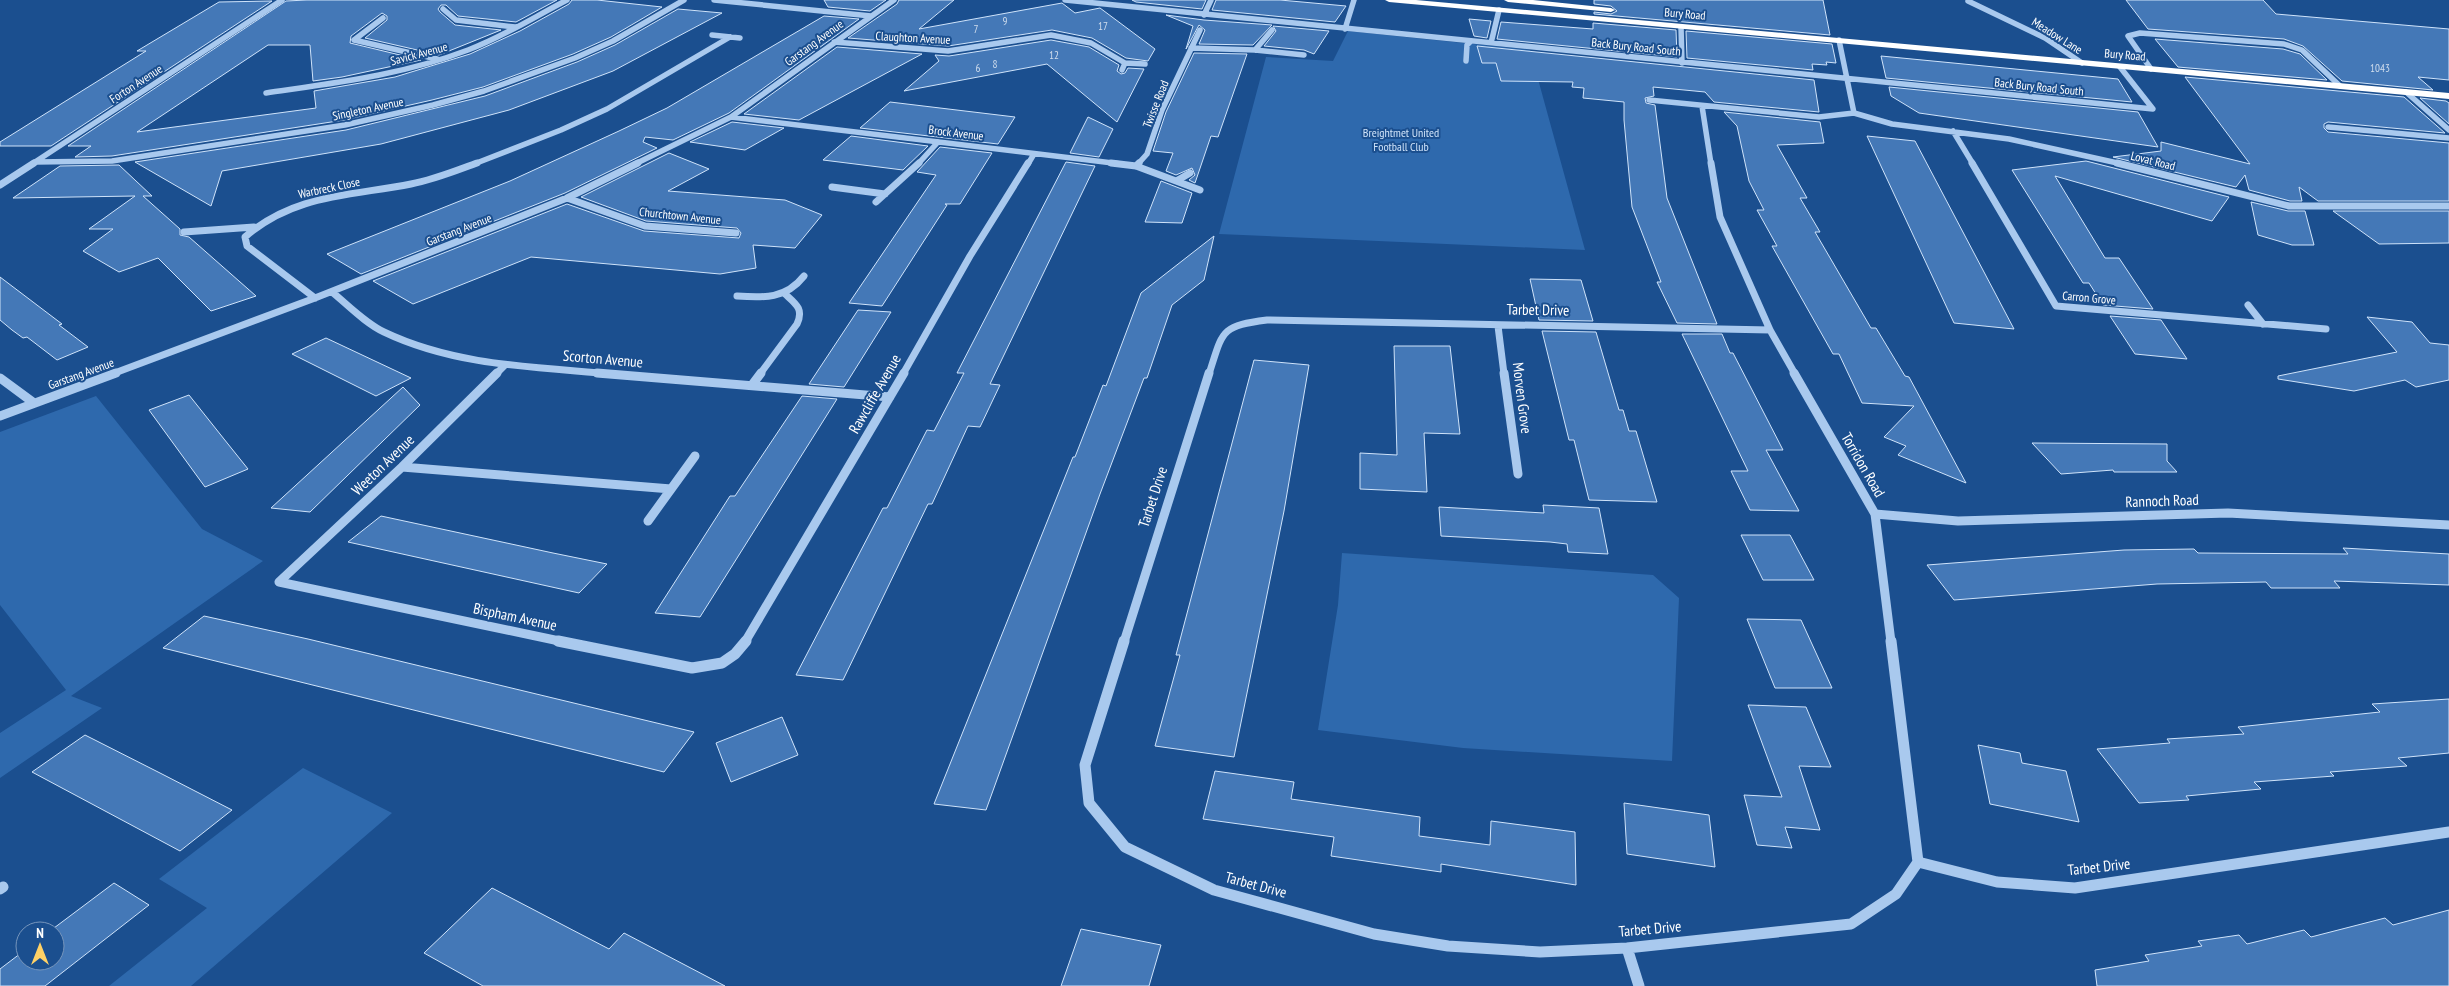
<svg xmlns="http://www.w3.org/2000/svg" width="2449" height="986" font-family="'PT Sans Narrow',sans-serif">
	<rect width="100%" height="100%" fill="#1b4f8f"/>
	<!-- green -->
	<path fill="#2e69ad" d="M1348 31 1530 50 1585 250 1219 234 1266 57 1333 61Z
		M96 396 202 529 263 561 71 696 102 708 0 778V733L66 690 0 605V432Z
		M1342 553 1653 575 1679 598 1672 761 1463 748 1318 730 1338 605Z
		M303 768 392 813 191 986H109L207 908 159 879Z"/>
	<!-- building -->
	<path fill="#4478b7" stroke="#cfe3fa" d="M307 0H557L516 22 458 16 446 5H441L438 9 440 12 455 25 501 30 439 55 365 38 387 20V16L382 13 351 36 350 43 421 60 342 77 313 81 310 45H268L137 132 316 108 314 91 395 77 470 54 520 31 569 4 572 0H597L662 7 611 37 573 54 483 87 432 100 344 120 112 156 75 157 91 146H68L286 1Z
		M824 0H886L870 11 828 7Z
		M899 0H954L919 29 1062 3 1075 13 1100 8 1155 49 1148 61 1126 58 1092 38 1052 30 948 46 848 38 897 4Z
		M1132 0H1206L1202 9 1136 2Z
		M1216 0H1280L1346 6 1335 22 1212 10Z
		M1594 0H1823L1830 35 1594 14V12L1611 14 1617 11 1611 6 1594 4Z
		M2126 0H2263L2276 14 2449 29V80L2418 77 2433 90 2342 81 2303 46 2284 39 2148 29Z
		M272 1 51 146H0V142L146 51H137L219 2Z
		M678 9 722 13 613 71 509 110 381 144 222 171 211 206 135 162 346 130 485 96 577 62 615 45Z
		M1166 15 1204 20 1272 25 1253 45 1199 44 1205 30 1199 25 1186 49 1193 26Z
		M824 16 859 19 729 113 673 140 645 137 643 142 657 148 565 193 361 274 327 254 510 181 619 131 667 108Z
		M1469 19 1491 21 1487 38 1474 36Z
		M1501 22 1593 29V23L1676 30 1677 57 1497 39Z
		M1273 26 1329 31 1314 54 1304 50 1264 46 1276 31Z
		M1686 31 1832 44 1836 63 1826 62 1827 65 1812 64 1813 70 1687 58Z
		M2155 39 2283 49 2300 54 2327 80 2178 67Z
		M1051 40 1089 47 1119 65 1117 71 1121 74 1125 73 1128 68 1144 69 1117 122 1047 64 904 91 939 61 935 55 949 56Z
		M1477 46 1814 80 1819 112 1714 102 1705 92 1653 87 1654 96 1645 98 1646 103 1655 105 1667 198 1717 324 1677 323 1657 282H1661L1632 207 1624 120V102L1583 98 1584 88 1572 87 1573 82 1501 81 1496 63H1482Z
		M837 47 922 54 799 120 744 114Z
		M1194 53 1247 54 1218 137 1211 136 1195 183 1189 180 1195 175 1192 168 1176 175 1166 171 1173 153 1153 151 1166 112Z
		M1881 56 2118 79 2132 102 1886 78Z
		M2185 77 2404 97 2445 133 2328 122 2324 124V128L2328 132 2449 143V201H2318L2299 187 2302 201H2290L2249 190 2245 175 2236 187 2113 157 2161 151V142L2250 164Z
		M1889 87 2138 112 2158 147 1919 113 1891 96Z
		M2420 98 2446 101 2449 103V124Z
		M890 102 1015 117 998 144 860 128Z
		M1724 112 1820 122 1824 143 1777 145 1807 198H1800L1820 232H1815L1871 328H1876L1905 376 1909 377 1966 483 1898 455 1906 446 1884 437 1914 406 1862 403 1839 354H1833L1772 246H1777L1757 210H1764L1749 181 1737 126Z
		M1088 117 1113 129 1099 157 1070 153Z
		M732 122 784 128 745 150 690 142Z
		M851 136 928 146 903 170 823 160Z
		M1867 136 1915 141 2014 329 1954 323Z
		M940 147 992 153 960 204H945L947 205 882 306 849 303 936 175 917 172Z
		M669 153 709 169 668 191 785 200 822 215 795 248 753 245 756 268 720 274 531 257 413 304 373 281 567 204 644 231 739 238 741 233 737 228 646 221 581 197Z
		M2086 161 2229 197 2212 221 2055 176 2105 258H2119L2153 309 2103 305 2089 283H2083L2012 170Z
		M1066 162 1095 166 990 384 1000 385 980 427 968 426 932 504H928L843 680 796 675 883 508H887L927 430 934 431 964 373H957Z
		M119 165 152 196H143L180 229V235L189 237 256 296 211 311 158 258 119 272 83 251 113 229H89L135 196 13 198 60 166Z
		M1161 181 1192 193 1182 223 1145 222Z
		M2251 202 2288 211H2305L2314 245H2292L2258 235Z
		M2333 211H2449V243L2379 244Z
		M1214 236 1204 280 1172 305 1147 378H1144L1100 494 986 810 934 804 1073 457H1075L1103 385 1106 386 1141 293Z
		M0 277 62 324 59 325 88 347 57 360 27 337 23 338 12 330 0 320Z
		M1530 279 1581 280 1593 321 1539 320Z
		M858 310 891 312 844 387 809 384Z
		M2110 316 2161 320 2187 359 2135 354Z
		M2367 317 2412 322 2430 343 2449 345V380L2416 387 2405 380 2354 391 2278 379V376L2397 352Z
		M1542 331 1596 332 1619 410H1623L1629 431H1636L1657 502 1589 500 1574 440H1569Z
		M1682 334H1722L1730 353H1733L1783 450H1766L1799 511 1750 510 1731 471H1748Z
		M326 338 411 378 376 396 292 354Z
		M1394 346H1450L1460 434 1424 433 1427 492 1360 489V453L1397 455Z
		M1254 360 1309 365 1284 511 1234 757 1155 746 1180 655H1176Z
		M403 387 420 405 310 512 271 508Z
		M189 395 224 439 248 469 205 487 149 410Z
		M802 396 837 399 700 617 655 613 730 496H735Z
		M2032 443 2167 444V461L2177 472H2114L2113 470 2061 474Z
		M1543 505 1599 508 1608 554 1568 552 1567 544 1550 542 1441 536 1439 507 1544 513Z
		M381 516 553 553 607 564 579 593 348 542Z
		M1741 535H1790L1814 580H1763Z
		M2343 548 2449 554V585L2334 581 2340 588H2271L2266 582 2157 584 1954 600 1927 565 2124 550 2194 549 2198 553 2348 554Z
		M204 616 308 639 694 732 664 772 163 648Z
		M1747 619 1801 620 1832 688H1775Z
		M2449 699V753L2398 758 2407 766 2330 772 2334 776 2254 782 2261 789 2186 796 2189 800 2139 803 2097 749 2170 743 2167 739 2244 734 2238 727 2380 712 2372 704Z
		M1748 705 1806 707 1831 767 1799 766 1820 830 1785 827 1792 848 1757 845 1744 795 1782 797Z
		M782 717 798 755 731 782 716 743Z
		M85 735 160 773 232 810 180 851 32 772Z
		M1978 745 2020 753 2022 763 2066 771 2079 822 1990 804Z
		M1215 771 1294 782 1291 799 1420 817 1419 836 1490 845 1491 821 1575 832 1576 885 1441 864V872L1331 856 1334 837 1203 819Z
		M1624 803 1709 815 1715 867 1627 854Z
		M114 883 149 905 45 986H0V969L25 950V961H55V931H50Z
		M492 888 609 949 624 933 725 986H483L424 953Z
		M2449 910V986H2097L2095 970 2149 961 2145 955 2202 946 2198 941 2239 935 2247 944 2304 930 2311 937 2385 918 2393 925Z
		M1081 929 1161 945 1149 986H1061Z"/>
	<g fill="none" stroke-linecap="round" stroke-linejoin="round">
		<!-- minor-far3 -->
		<path stroke="#a9c9ee" stroke-width="5.5" d="M714 0 871 16
			M1065 0 2153 109 2120 67
			M1968 1 2045 38 2082 63
			M443 9 456 20 515 27
			M1204 15 1211 0
			M383 18 354 40 437 59
			M1681 27 1682 63
			M1345 29 1354 0
			M712 35 740 38
			M834 42 948 51 1051 35 1091 43 1125 63 1122 70
			M1491 43 1499 10
			M1191 48 1255 50 1304 55
			M1255 50 1272 30
			M1466 61 1467 45 1471 41
			M1125 63 1145 64
			M2151 69 2128 36 2140 33 2284 44 2302 50 2340 86
			M2406 92 2449 130
			M266 93C334 83 403 75 468 50 503 37 534 17 567 0
			M1649 100 1819 117 1854 113 1839 40
			M1702 106 1711 164
			M1854 113 1892 124 2009 139 2122 164
			M731 117 1121 164
			M2328 127 2449 138
			M1953 131 1973 164
			M35 162 112 161 345 125 433 105 484 91 575 58 613 41 684 0
			M32 164 282 0
			M474 164 561 130 607 109 730 37
			M635 164 731 117 894 0
			M918 164 938 142
			M1028 164 1034 154
			M1138 164 1147 154 1162 110 1200 30"/>
		<!-- minor-far2 -->
		<path stroke="#a9c9ee" stroke-width="7" d="M1111 163 1136 166 1200 190
			M1711 163 1720 217 1770 330 1795 374
			M1972 163 2056 306 2326 329
			M2117 163 2289 206H2449
			M1136 166 1139 163
			M1178 180 1190 173
			M0 185 34 163
			M832 187 885 194
			M567 198 645 226 736 233
			M876 202 919 163
			M184 232 254 227
			M332 292C348 305 365 323 384 332 455 366 535 367 612 374
			M737 296C764 298 786 299 804 276
			M315 298 247 246 245 237C294 194 350 196 411 184 433 180 455 171 477 163
			M2248 305 2263 324
			M1498 326 1504 374
			M112 374 315 298 567 198 638 163
			M496 374 505 365
			M760 374 797 324C804 309 796 304 785 294
			M903 374 970 256 1028 163
			M1209 374C1223 331 1220 326 1267 320L1770 330"/>
		<!-- minor-far1 -->
		<path stroke="#a9c9ee" stroke-width="9" d="M597 373 890 397
			M1504 373 1518 474
			M1794 373 1875 514 1891 642
			M0 378 34 403
			M752 385 761 373
			M0 416 116 373
			M402 467 671 489
			M1875 514 1958 521 2228 513 2449 525
			M648 521 695 456
			M279 582 564 642
			M279 582 402 467 497 373
			M745 642 904 373
			M1124 642 1209 373"/>
		<!-- minor -->
		<path stroke="#a9c9ee" stroke-width="11" d="M558 641 692 668 722 663 735 654 746 641
			M1124 641 1085 765 1089 803 1125 847 1214 890 1374 934 1448 946 1540 952 1627 948 1851 924 1896 894 1918 862
			M1891 641 1918 862
			M1918 862 1997 882 2075 888 2449 832
			M0 889 3 887
			M1627 948 1639 986"/>
		<!-- highway -->
		<path fill="#fff" fill-rule="evenodd" d="M1385 0H1416L2449 93V99L1389 2Z
			M1504 0H1533L1611 8 1615 10 1611 12 1508 2Z"/>
	</g>
	<g text-anchor="middle" stroke-width="4" stroke-linejoin="round" paint-order="stroke">
		<!-- far-number labels -->
		<g font-size="11" fill="#d0dded">
			<text x="1005" y="25">9</text>
			<text x="1103" y="30">17</text>
			<text x="976" y="33">7</text>
			<text x="1054" y="59">12</text>
			<text x="995" y="68">8</text>
			<text x="978" y="72">6</text>
			<text x="2380" y="72">1043</text>
		</g>
		<!-- far-street labels -->
		<g font-size="12" fill="#fff" stroke="#1b4f8f">
			<text transform="translate(1685 14) rotate(5)" y="4">Bury Road</text>
			<text transform="translate(2057 36) rotate(32)" y="4">Meadow Lane</text>
			<text transform="translate(913 38) rotate(3)" y="4">Claughton Avenue</text>
			<text transform="translate(814 43) rotate(-36)" y="4">Garstang Avenue</text>
			<text transform="translate(1636 47) rotate(6)" y="4">Back Bury Road South</text>
			<text transform="translate(419 54) rotate(-15)" y="4">Savick Avenue</text>
			<text transform="translate(2125 55) rotate(5)" y="4">Bury Road</text>
			<text transform="translate(136 84) rotate(-33)" y="4">Forton Avenue</text>
			<text transform="translate(2039 87) rotate(6)" y="4">Back Bury Road South</text>
			<text transform="translate(1156 104) rotate(-68)" y="4">Twisse Road</text>
			<text transform="translate(368 109) rotate(-12)" y="4">Singleton Avenue</text>
			<text transform="translate(956 133) rotate(7)" y="4">Brock Avenue</text>
			<text transform="translate(2153 161) rotate(14)" y="4">Lovat Road</text>
			<text transform="translate(329 188) rotate(-12)" y="4">Warbreck Close</text>
			<text transform="translate(680 216) rotate(6)" y="4">Churchtown Avenue</text>
			<text transform="translate(459 230) rotate(-21)" y="4">Garstang Avenue</text>
			<text transform="translate(2089 298) rotate(5)" y="4">Carron Grove</text>
			<text transform="translate(81 374) rotate(-20)" y="4">Garstang Avenue</text>
		</g>
		<!-- far-park labels -->
		<g font-size="12" fill="#cfe3fa" stroke="#1b4f8f">
			<text x="1401" y="137">Breightmet United<tspan x="1401" dy="14">Football Club</tspan></text>
		</g>
		<!-- street labels -->
		<g font-size="15" fill="#fff" stroke="#1b4f8f">
			<text transform="translate(1538 310) rotate(1)" y="5">Tarbet Drive</text>
			<text transform="translate(603 359) rotate(5)" y="5">Scorton Avenue</text>
			<text transform="translate(875 394) rotate(-60)" y="5">Rawcliffe Avenue</text>
			<text transform="translate(1522 398) rotate(83)" y="5">Morven Grove</text>
			<text transform="translate(383 465) rotate(-44)" y="5">Weeton Avenue</text>
			<text transform="translate(1863 465) rotate(60)" y="5">Torridon Road</text>
			<text transform="translate(1153 497) rotate(-72)" y="5">Tarbet Drive</text>
			<text transform="translate(2162 501) rotate(-2)" y="5">Rannoch Road</text>
			<text transform="translate(515 617) rotate(12)" y="5">Bispham Avenue</text>
			<text transform="translate(2099 867) rotate(-6)" y="5">Tarbet Drive</text>
			<text transform="translate(1256 885) rotate(15)" y="5">Tarbet Drive</text>
			<text transform="translate(1650 929) rotate(-5)" y="5">Tarbet Drive</text>
		</g>
	</g>
	<!-- north arrow -->
	<g transform="translate(40 946)"><circle r="24" fill="#1b4f8f" stroke="#7695bc"/>
	<path d="M0-4L9 19L0 12L-9 19Z" fill="#ffd166"/>
	<text y="-8" font-size="14" font-weight="bold" text-anchor="middle" fill="#ffffff">N</text>
	</g>
</svg>
